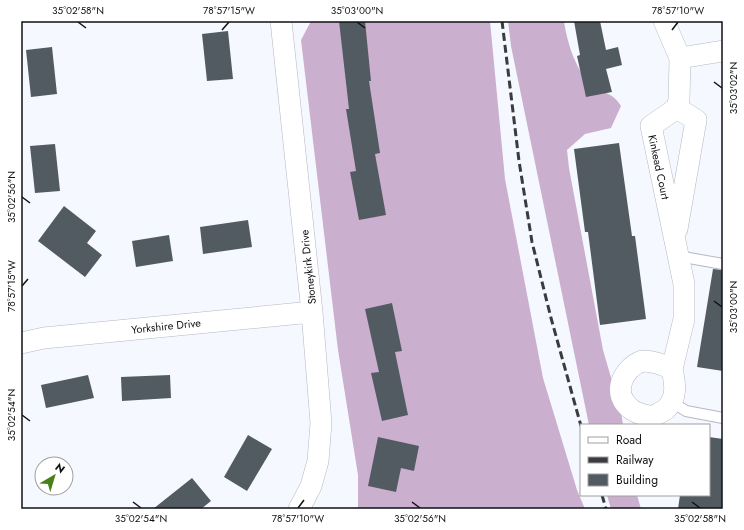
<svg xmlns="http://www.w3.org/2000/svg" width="744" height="530" font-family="Jost,sans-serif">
	<rect width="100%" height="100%" fill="#f5f8fe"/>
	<!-- forest -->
	<path fill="#cbafce" d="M311 21H490L505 179 543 378 577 490 585 509H358V475L338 350 301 40Z
		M508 21H564C567 42 576 73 594 87 606 95 612 92 621 106L611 128 585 134 567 150 569 168 603 350 621 412 623 425H589L511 46Z
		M607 495H637L641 509H611Z"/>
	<!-- building -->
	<path fill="#535b62" d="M339 21H365L371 81H369L380 153 375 154 386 215 359 220 350 172 356 171 346 109H349Z
		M574 21H600L606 50 618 47 622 65 606 69 612 92 586 97 577 56 580 55Z
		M228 31 233 79 207 81 202 34Z
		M52 47 57 94 31 97 26 50Z
		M619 143 632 236H635L646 319 600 325 588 232H585L574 149Z
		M55 144 60 191 35 193 30 146Z
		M64 206 96 231 87 243 102 255 85 277 38 241Z
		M248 220 252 247 203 254 200 227Z
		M169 235 173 261 136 267 132 241Z
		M713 269 723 270V371L697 367Z
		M392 303 402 351 395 352 408 415 382 421 371 373 379 372 365 309Z
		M88 375 94 398 46 408 41 385Z
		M170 375 171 398 122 401 121 377Z
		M248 435 272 449 247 491 224 477Z
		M378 437 419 446 414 471 401 468 396 492 368 486Z
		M709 437 723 439V509H678L680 495H709Z
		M192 478 211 501 201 509H153Z"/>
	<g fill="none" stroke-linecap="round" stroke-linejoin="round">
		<!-- lane casing -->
		<g stroke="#b5b8c3" stroke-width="12">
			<path id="lane" d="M678 256 723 264
				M672 402 686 411 723 418"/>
		</g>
		<!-- street casing -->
		<g stroke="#b5b8c3" stroke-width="22">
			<path id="street" d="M281 21 312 312 321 423 318 461 311 486 299 509
				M664 21 680 58 679 100 677 108 651 126 684 284V319L672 369
				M680 58 723 51
				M677 229 696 120 677 108
				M21 343 44 338 312 312
				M642 361C654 361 662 364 672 369 675 383 678 398 666 409 662 412 657 414 652 417 645 415 637 414 631 409 611 394 622 369 642 361Z"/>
		</g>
		<!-- lane -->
		<use href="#lane" stroke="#fff" stroke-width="10"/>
		<!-- street -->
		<use href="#street" stroke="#fff" stroke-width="21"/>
		<!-- rail -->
		<path stroke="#393b3f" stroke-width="3" stroke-dasharray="8 4" stroke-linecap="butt" d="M502 21 519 161 532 242 551 318 581 426
			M602 495 606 509"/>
	</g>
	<!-- ticks -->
	<path fill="none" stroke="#0f1014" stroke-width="1.5" d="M78 22 86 28M357 22 365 28M222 30 229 22M672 30 678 22M714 82 722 88M22 197 30 203M22 286 28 279M714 301 722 307M22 415 30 421M133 502 141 508M412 502 420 508M692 502 700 508M298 508 304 500"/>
	<g text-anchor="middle" stroke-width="4" stroke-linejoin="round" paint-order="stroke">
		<!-- street labels -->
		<g font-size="11" fill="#0f1014" stroke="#fff">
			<text transform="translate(659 167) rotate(78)" y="4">Kinkead Court</text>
			<text transform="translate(308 267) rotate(-96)" y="4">Stoneykirk Drive</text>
			<text transform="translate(166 326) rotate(-6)" y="4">Yorkshire Drive</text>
		</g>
	</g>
	<!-- border -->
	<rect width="744" height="530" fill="none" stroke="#ffffff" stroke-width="44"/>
	<!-- legend -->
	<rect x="580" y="424" width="130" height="72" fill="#ffffff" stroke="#9f9fa1"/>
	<rect x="588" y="437" width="20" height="6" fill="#ffffff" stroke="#9f9fa1"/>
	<text x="616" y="444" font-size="12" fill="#0f1014">Road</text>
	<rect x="588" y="457" width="20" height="6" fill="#393b3f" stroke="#9f9fa1"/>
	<text x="616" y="464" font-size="12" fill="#0f1014">Railway</text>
	<rect x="588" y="474" width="20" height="12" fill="#535b62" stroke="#9f9fa1"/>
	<text x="616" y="484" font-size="12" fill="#0f1014">Building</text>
	<!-- north arrow -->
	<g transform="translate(54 476) rotate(38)"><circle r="19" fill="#ffffff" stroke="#9f9fa1"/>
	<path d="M0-3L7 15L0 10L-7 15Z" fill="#498017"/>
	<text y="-6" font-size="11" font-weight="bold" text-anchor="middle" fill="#0f1014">N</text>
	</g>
	<rect x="22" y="22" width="700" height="486" fill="none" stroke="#0f1014" stroke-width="1.5"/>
	<g font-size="10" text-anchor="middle" fill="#0f1014">
		<text x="78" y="14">35°02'58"N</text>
		<text x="229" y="14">78°57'15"W</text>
		<text x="357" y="14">35°03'00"N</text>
		<text x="678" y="14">78°57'10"W</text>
		<text transform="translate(733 88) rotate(-90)" y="4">35°03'02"N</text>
		<text transform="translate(11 197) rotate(-90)" y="4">35°02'56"N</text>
		<text transform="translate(11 286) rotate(-90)" y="4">78°57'15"W</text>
		<text transform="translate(733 307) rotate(-90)" y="4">35°03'00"N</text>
		<text transform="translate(11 415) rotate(-90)" y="4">35°02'54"N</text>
		<text x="141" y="522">35°02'54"N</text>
		<text x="298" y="522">78°57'10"W</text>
		<text x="420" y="522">35°02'56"N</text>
		<text x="700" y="522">35°02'58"N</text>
	</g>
</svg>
